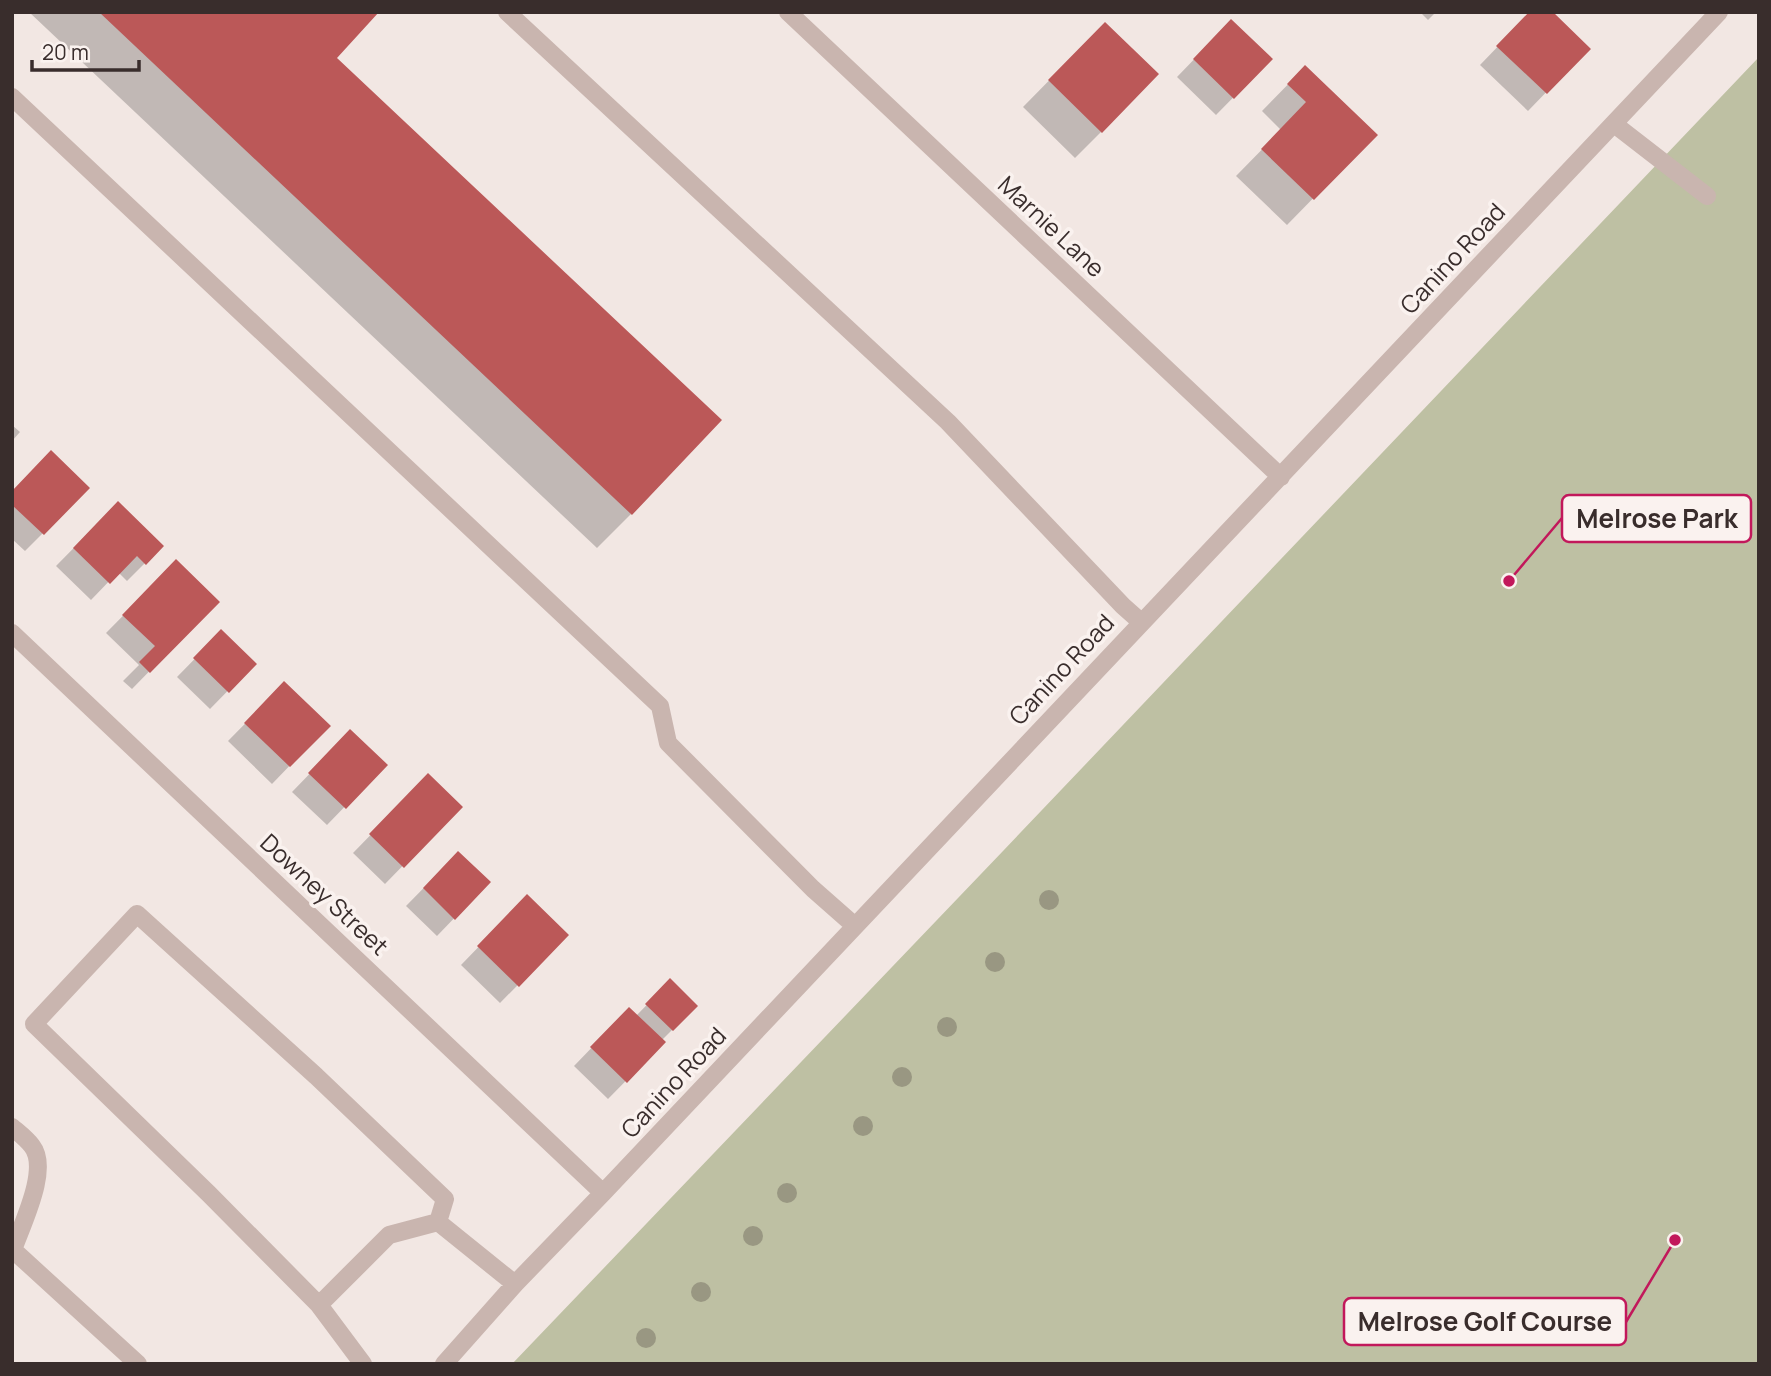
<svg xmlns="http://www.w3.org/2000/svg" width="1771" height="1376" font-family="Manrope,sans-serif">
	<rect width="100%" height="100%" fill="#f2e7e3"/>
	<!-- green -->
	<path fill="#bec0a3" d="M1759 57V1364H512L1003 851Z"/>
	<!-- shadow -->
	<path fill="#0003" d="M29 12H377L335 58 631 514 597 548Z
		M1420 12H1436L1428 20Z
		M1531 12 1588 49 1528 111 1480 65Z
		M1231 21 1271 59 1216 115 1177 77Z
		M1079 50 1101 132 1075 158 1023 107Z
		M1305 67 1375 135 1287 225 1236 176 1281 130 1262 111Z
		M12 425 20 432 12 441Z
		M88 488 25 551 12 539V493Z
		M118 503 162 546 127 581 118 572 91 600 56 566Z
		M176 562 217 602 132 689 123 681 139 665 106 633Z
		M221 632 254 664 210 709 177 677Z
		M284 684 328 726 272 784 228 741Z
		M350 732 385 765 327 825 292 792Z
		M428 776 460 807 385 884 353 853Z
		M458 853 489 882 437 936 406 906Z
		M527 897 567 935 500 1003 461 965Z
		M670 981 696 1006 662 1040 664 1042 608 1099 574 1066 629 1009 636 1016Z"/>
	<!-- building -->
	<path fill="#bb5858" d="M99 12H379L337 58 722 420 632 515Z
		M1529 12H1553L1591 49 1547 94 1496 46Z
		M1231 19 1273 59 1234 99 1193 59Z
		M1105 22 1159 74 1102 133 1048 80Z
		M1305 65 1378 135 1314 200 1261 149 1306 102 1287 84Z
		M51 450 90 488 44 535 12 505V491Z
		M118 501 164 546 146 565 137 556 110 584 73 548Z
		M176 559 220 602 150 673 139 662 155 646 122 615Z
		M221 629 257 664 229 693 193 658Z
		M284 681 331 726 290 767 244 723Z
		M350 729 388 765 346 809 308 773Z
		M428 773 463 807 404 868 369 834Z
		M458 851 491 882 455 920 423 888Z
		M527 894 569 935 519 987 477 946Z
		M670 978 698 1006 673 1031 645 1004Z
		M629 1007 666 1042 627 1083 590 1047Z"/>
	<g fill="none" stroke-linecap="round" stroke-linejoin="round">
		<!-- minor -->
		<path stroke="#c9b5af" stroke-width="18" d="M507 12 948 422 1123 606 1141 622
			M788 12 1281 477
			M12 97 660 706 668 743 813 889 855 926
			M1614 124 1707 196
			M12 633 603 1193
			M12 1127C19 1133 27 1139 32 1146 50 1169 22 1224 13 1250
			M438 1222 515 1284
			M12 1249 138 1364
			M319 1305 389 1235 438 1222 445 1199 316 1076 137 914 34 1024 209 1194 319 1305 363 1364
			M444 1364 515 1284 603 1193C974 799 1347 406 1719 12"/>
	</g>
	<!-- trees -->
	<g fill="#999782">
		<circle cx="1049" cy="900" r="10"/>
		<circle cx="995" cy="962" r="10"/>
		<circle cx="947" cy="1027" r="10"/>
		<circle cx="902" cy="1077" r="10"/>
		<circle cx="863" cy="1126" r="10"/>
		<circle cx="787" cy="1193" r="10"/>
		<circle cx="753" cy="1236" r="10"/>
		<circle cx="701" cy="1292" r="10"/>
		<circle cx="646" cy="1338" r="10"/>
	</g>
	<g text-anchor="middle" stroke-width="7" stroke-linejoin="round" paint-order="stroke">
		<!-- street labels -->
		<g font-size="24" fill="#392d2c" stroke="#faf2ef">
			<text transform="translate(1051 227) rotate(43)" y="8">Marnie Lane</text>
			<text transform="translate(1453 259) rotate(-47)" y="8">Canino Road</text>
			<text transform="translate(1062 670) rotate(-47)" y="8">Canino Road</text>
			<text transform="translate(324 895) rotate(43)" y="8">Downey Street</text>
			<text transform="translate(674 1083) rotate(-47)" y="8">Canino Road</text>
		</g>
	</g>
	<!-- callouts -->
	<path fill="none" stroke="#c2185b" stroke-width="2.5" d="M1509 581L1562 518M1675 1240L1626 1322"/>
	<g fill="#c2185b" stroke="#faf2ef" stroke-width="2.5">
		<circle cx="1509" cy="581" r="7"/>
		<circle cx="1675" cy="1240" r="7"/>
	</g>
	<g fill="#faf2ef" stroke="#c2185b" stroke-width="2.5">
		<rect x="1562" y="495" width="189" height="47" rx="7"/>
		<rect x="1344" y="1298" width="282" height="47" rx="7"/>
	</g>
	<g font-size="26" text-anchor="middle" font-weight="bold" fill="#392d2c">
		<text x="1657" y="528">Melrose Park</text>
		<text x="1485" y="1331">Melrose Golf Course</text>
	</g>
	<!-- border -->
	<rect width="1771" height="1376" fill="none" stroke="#392d2c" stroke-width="28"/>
	<!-- scale -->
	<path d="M32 60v10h107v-10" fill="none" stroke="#392d2c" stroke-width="3.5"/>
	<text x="42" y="60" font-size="21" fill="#392d2c" stroke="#faf2ef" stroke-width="5" paint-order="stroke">20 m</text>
</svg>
